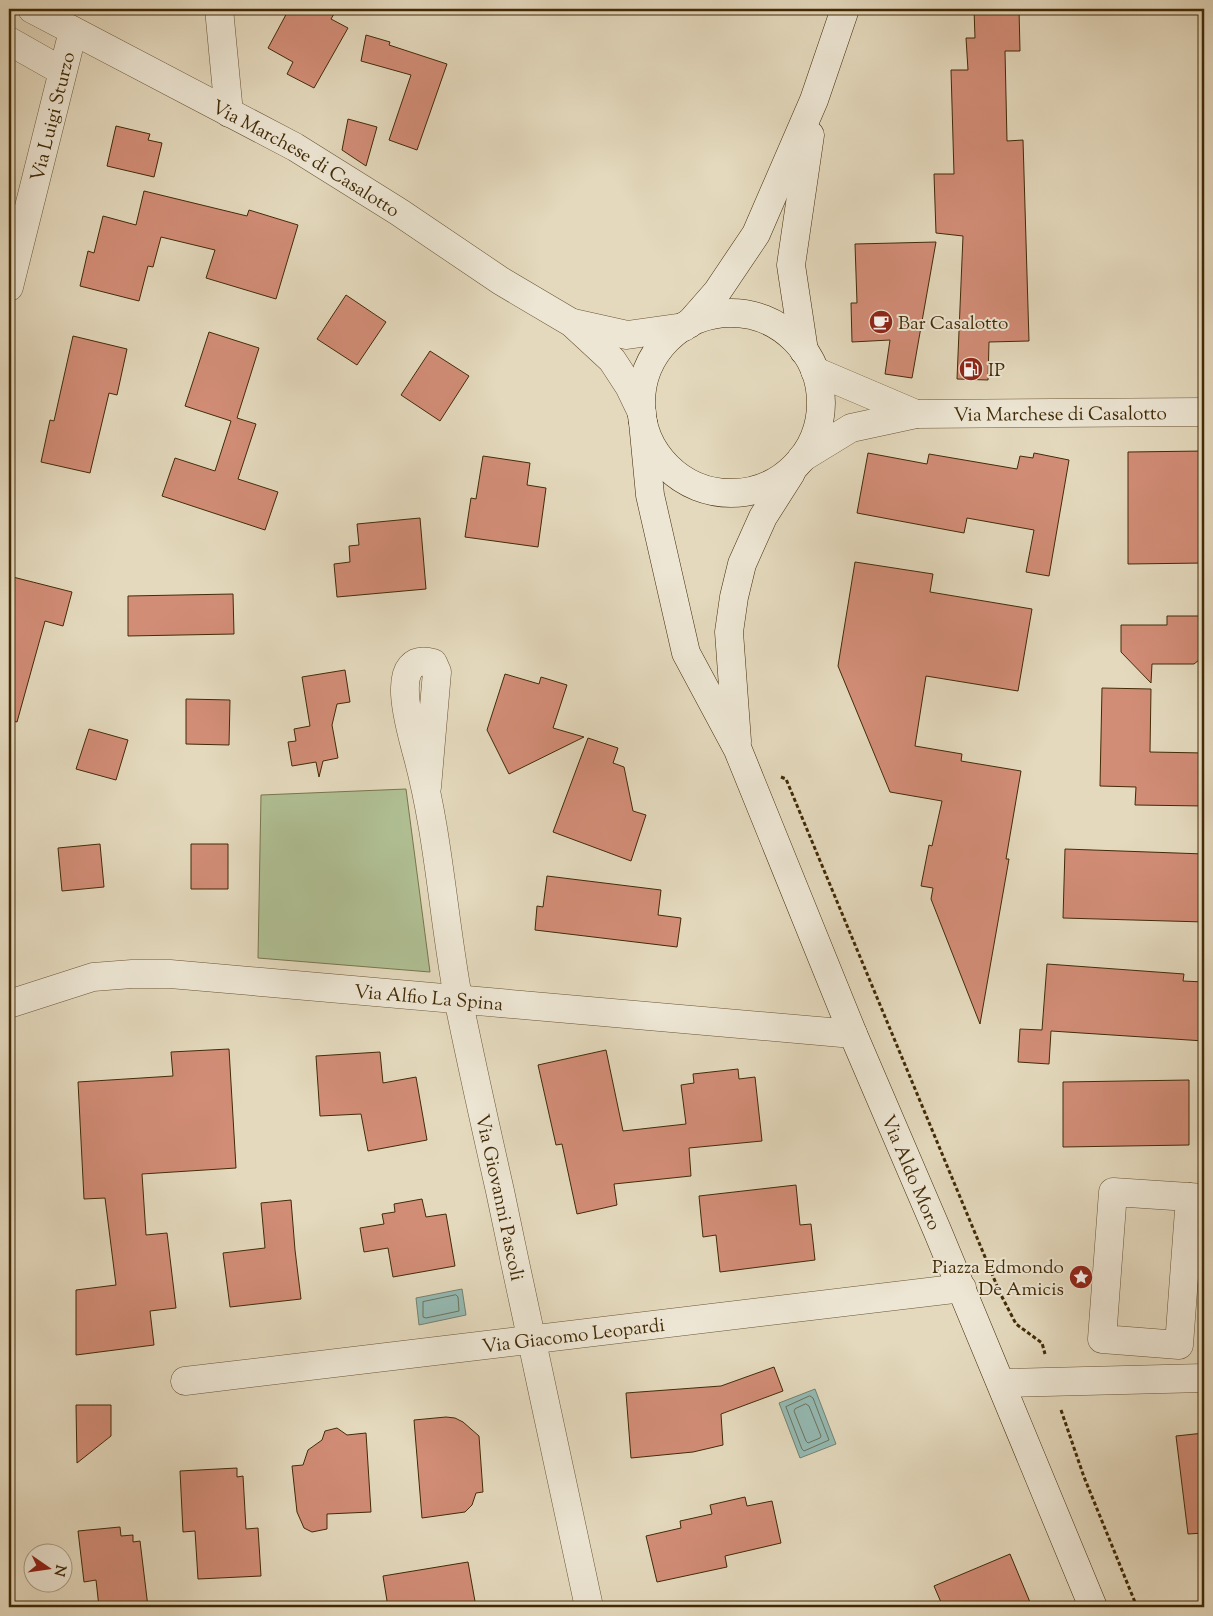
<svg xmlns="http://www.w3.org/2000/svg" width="1213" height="1616" font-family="'Sorts Mill Goudy',serif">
	<rect width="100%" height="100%" fill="#e4d9bd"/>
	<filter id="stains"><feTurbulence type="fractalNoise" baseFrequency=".004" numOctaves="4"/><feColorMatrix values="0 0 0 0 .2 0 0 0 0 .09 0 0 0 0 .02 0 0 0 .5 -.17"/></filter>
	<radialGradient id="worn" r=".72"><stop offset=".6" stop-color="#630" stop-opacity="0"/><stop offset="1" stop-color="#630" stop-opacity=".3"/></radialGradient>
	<!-- green -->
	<path fill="#b0c094" stroke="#79764d" d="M406 789 430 972 258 958 261 795Z"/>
	<!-- water -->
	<path fill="#95bab4" stroke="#74816e" d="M462 1289 466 1315 419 1325 416 1298Z
		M815 1389 836 1444 800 1458 779 1403Z"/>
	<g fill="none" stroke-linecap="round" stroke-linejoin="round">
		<!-- shore -->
		<path stroke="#6c725d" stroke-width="1" d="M456 1295 458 1297 459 1311 426 1318 423 1317V1302Z
			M810 1396 813 1398 829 1440 804 1451 802 1449 786 1407Z
			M806 1404 809 1406 821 1436 820 1438 808 1443 806 1441 794 1411 795 1409Z"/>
	</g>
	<!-- building -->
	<path fill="#d28d77" stroke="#422b06" d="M289 9H337L331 19 348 28 314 88 287 74 293 62 268 48Z
		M974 9H1019L1020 51H1005L1007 141 1023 140 1029 341 989 342 988 380 957 379 963 236 936 233 934 174H954L951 70H968L966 38H975Z
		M366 35 390 42 389 45 447 64 417 150 389 140 411 75 361 61Z
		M348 119 377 127 366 166 342 150Z
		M116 126 150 134 148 140 162 143 154 177 107 166Z
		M144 191 247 216 249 210 298 225 276 299 206 278 215 250 161 237 153 267 148 266 139 301 80 286 88 251 94 253 103 216 136 225Z
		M936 242 912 378 885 374 890 340 852 342 851 303H857L855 244Z
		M346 295 386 322 357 365 317 339Z
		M209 332 259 348 237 418 256 424 238 479 278 492 265 530 162 496 175 458 215 471 231 421 185 406Z
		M73 336 127 349 117 395 109 393 90 473 41 462 50 420 54 421Z
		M430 351 469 376 440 421 401 395Z
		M1204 451V563L1128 564V452Z
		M868 453 927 464 929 454 1017 469 1020 456 1033 458 1034 453 1069 460 1049 576 1026 572 1034 530 967 518 964 533 857 513Z
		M483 456 530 463 527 485 546 488 538 547 465 537 471 498 476 499Z
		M420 518 426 589 337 597 334 564 350 562 349 546 359 545 357 524Z
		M855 562 933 574 930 592 1032 609 1018 691 926 676 915 746 962 754 961 761 1021 771 1006 859H1009L980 1024 931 899 933 888 921 886 929 845 932 846 942 801 890 792 838 666Z
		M9 576 72 592 63 626 45 621 17 722 9 720Z
		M233 594 234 634 128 636V596Z
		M1167 616H1204V656L1194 664H1152L1151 683 1121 652V625H1167Z
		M345 670 350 702 337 704 332 725 338 758 323 761 319 777 316 762 292 766 288 742 296 741 294 729 310 726 302 677Z
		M505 674 539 684 541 677 567 685 553 728 584 737 509 774 487 730Z
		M1102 688 1151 689 1150 752 1204 753V806L1135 805 1136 787 1100 786Z
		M186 699 230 700 229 745 186 744Z
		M89 729 128 740 116 780 76 769Z
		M588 738 618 748 613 763 624 767 633 811 646 815 631 861 553 832Z
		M100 844 104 887 62 891 58 848Z
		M191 844H228V889H191Z
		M1065 849 1204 854V922L1063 918Z
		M547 876 661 890 658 915 681 918 677 947 535 930 537 906 543 907Z
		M1047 964 1184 974 1183 981 1204 982V1041L1051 1031 1049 1064 1018 1062 1020 1029 1042 1030Z
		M229 1049 236 1168 142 1174 146 1235 167 1233 176 1308 150 1311 154 1345 76 1355V1290L116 1285 105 1198 84 1199 78 1082 173 1076 171 1052Z
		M606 1050 623 1131 686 1124 681 1085 694 1083 693 1074 738 1069 739 1079 755 1077 762 1141 689 1148 691 1176 614 1184 617 1205 577 1214 562 1144 556 1145 538 1065Z
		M380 1052 383 1083 416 1077 427 1140 368 1151 361 1114 320 1116 316 1056Z
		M1189 1080V1145L1063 1147V1082Z
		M796 1185 800 1225 811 1224 815 1260 720 1272 716 1235 703 1237 699 1196Z
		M422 1199 426 1217 446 1214 455 1266 393 1277 388 1248 364 1252 360 1228 384 1224 382 1214 395 1212 394 1204Z
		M291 1200 295 1250 301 1299 230 1307 223 1253 265 1248 261 1203Z
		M774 1367 783 1391 721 1414 723 1445 693 1452 631 1458 626 1393 721 1386Z
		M76 1405H111V1436L77 1463Z
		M446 1417 455 1418 463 1422 479 1436 483 1492 476 1493 472 1505 465 1512 422 1518 414 1420Z
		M337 1428 347 1435 366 1433 371 1512 327 1514V1529L312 1532 304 1528 297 1512 292 1466 303 1465 308 1450 322 1440 325 1431Z
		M1204 1433V1533L1188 1534 1176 1436Z
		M237 1468V1477L243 1476 246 1529 258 1528 261 1576 198 1579 195 1531 183 1532 180 1471Z
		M745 1497 747 1506 772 1501 781 1543 725 1556 727 1567 657 1582 646 1536 681 1528 680 1521 712 1514 710 1505Z
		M120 1527 121 1536 133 1535V1542L140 1541 148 1607H99L96 1580 84 1582 78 1531Z
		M1010 1554 1032 1607H943L934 1586Z
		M468 1562 476 1607H388L383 1576Z"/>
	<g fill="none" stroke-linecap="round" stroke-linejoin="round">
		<!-- minor casing -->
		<g stroke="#6a5634" stroke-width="29">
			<g id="minor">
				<path d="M219 9 229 113"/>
				<path d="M9 41 62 71"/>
				<path id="s1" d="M9 287 73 31"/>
				<path id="s2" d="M427 787 437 672 433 663C386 650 411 730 416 750 439 832 443 919 459 1003 472 1066 486 1129 500 1191 529 1330 559 1469 589 1607"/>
				<path id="s3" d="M9 1004 93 977 132 974H170L853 1034"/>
				<path d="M1190 1197 1179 1345 1102 1339 1113 1192 1204 1198"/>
				<path id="s4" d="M185 1381 962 1288"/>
			</g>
		</g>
		<!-- tertiary casing -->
		<g stroke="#6a5634" stroke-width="29">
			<g id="tertiary">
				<path id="s5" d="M32 9 295 147 399 212 501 281 572 323 612 360 629 386 642 413"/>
				<path d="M573 323 627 335 684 327"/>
				<path d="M815 371 916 414"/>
				<path id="s6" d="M802 458 851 428 916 414 1204 412"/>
				<path d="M1001 1383 1204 1378"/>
			</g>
		</g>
		<!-- secondary casing -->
		<g stroke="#422b06" stroke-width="29">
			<g id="secondary">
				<circle cx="731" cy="403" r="90"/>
				<path d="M689 324 717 292 756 234 814 100 845 9"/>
				<path d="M804 351 791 265 810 135"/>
				<path id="s7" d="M643 422 650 495 686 653 738 750 853 1034 937 1230 1093 1607"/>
				<path d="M737 741 729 632 734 597 742 564 763 517 791 473"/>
			</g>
		</g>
		<!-- path -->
		<path stroke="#422b06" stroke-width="3" stroke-dasharray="4 2.5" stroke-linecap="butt" d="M781 777 786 779 1000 1293 1016 1324 1042 1343 1045 1354
			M1061 1410 1084 1477 1137 1607"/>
		<!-- minor -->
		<use href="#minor" stroke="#ede6d4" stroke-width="28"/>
		<!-- tertiary -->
		<use href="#tertiary" stroke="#ede6d4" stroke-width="28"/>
		<!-- secondary -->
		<use href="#secondary" stroke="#ede6d4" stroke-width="28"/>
	</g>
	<!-- icons -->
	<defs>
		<g id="cafe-disc" transform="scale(1.25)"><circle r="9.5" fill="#8f2418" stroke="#ede6d4"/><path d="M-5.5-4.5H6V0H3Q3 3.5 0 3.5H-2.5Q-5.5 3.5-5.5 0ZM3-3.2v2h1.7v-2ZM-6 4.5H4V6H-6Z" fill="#fff"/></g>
		<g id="fuel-disc" transform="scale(1.25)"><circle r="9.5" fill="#8f2418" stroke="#ede6d4"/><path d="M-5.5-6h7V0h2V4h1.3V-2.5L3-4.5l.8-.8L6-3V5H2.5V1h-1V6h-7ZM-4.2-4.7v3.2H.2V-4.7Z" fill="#fff"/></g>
		<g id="sight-disc" transform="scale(1.25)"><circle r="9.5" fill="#8f2418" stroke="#ede6d4"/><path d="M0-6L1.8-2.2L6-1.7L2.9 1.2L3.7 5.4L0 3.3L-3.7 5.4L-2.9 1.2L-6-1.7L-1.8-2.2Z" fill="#fff"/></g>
	</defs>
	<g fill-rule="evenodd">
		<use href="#cafe-disc" x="881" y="322"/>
		<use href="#fuel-disc" x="971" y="369"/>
		<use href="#sight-disc" x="1081" y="1277"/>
	</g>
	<g text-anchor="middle" stroke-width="4" stroke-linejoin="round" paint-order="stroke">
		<!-- street labels -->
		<g font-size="19" fill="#422b06" stroke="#ede6d4">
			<text dy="7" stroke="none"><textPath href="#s1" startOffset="176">Via Luigi Sturzo</textPath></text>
			<text dy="7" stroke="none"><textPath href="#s5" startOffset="312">Via Marchese di Casalotto</textPath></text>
			<text dy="7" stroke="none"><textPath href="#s6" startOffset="268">Via Marchese di Casalotto</textPath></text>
			<text dy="7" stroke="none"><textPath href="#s3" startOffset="425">Via Alfio La Spina</textPath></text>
			<text dy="7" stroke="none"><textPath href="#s7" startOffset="802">Via Aldo Moro</textPath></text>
			<text dy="7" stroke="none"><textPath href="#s2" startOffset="690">Via Giovanni Pascoli</textPath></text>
			<text dy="7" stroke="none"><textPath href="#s4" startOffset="391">Via Giacomo Leopardi</textPath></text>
		</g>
		<!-- poi labels -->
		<g font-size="19" fill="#422b06" stroke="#ede6d4" text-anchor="start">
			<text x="898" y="329">Bar Casalotto</text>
			<text x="988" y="376">IP</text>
			<text x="1064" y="1273" text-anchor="end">Piazza Edmondo<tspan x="1064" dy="22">De Amicis</tspan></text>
		</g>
	</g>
	<!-- margin -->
	<rect width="1213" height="1616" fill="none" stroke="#e4d9bd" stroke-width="30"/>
	<rect x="10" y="10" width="1193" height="1596" fill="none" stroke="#422b06" stroke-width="2.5"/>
	<rect x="15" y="15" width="1183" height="1586" fill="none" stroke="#422b06"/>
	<!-- north arrow -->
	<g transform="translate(48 1568) rotate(103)"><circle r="24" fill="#ede6d4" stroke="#a99b82"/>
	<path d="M0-4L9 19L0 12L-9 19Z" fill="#8f2418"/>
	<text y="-8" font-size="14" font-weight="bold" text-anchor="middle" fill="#422b06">N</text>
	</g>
	<rect width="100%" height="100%" filter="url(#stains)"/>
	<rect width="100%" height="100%" fill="url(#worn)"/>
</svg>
